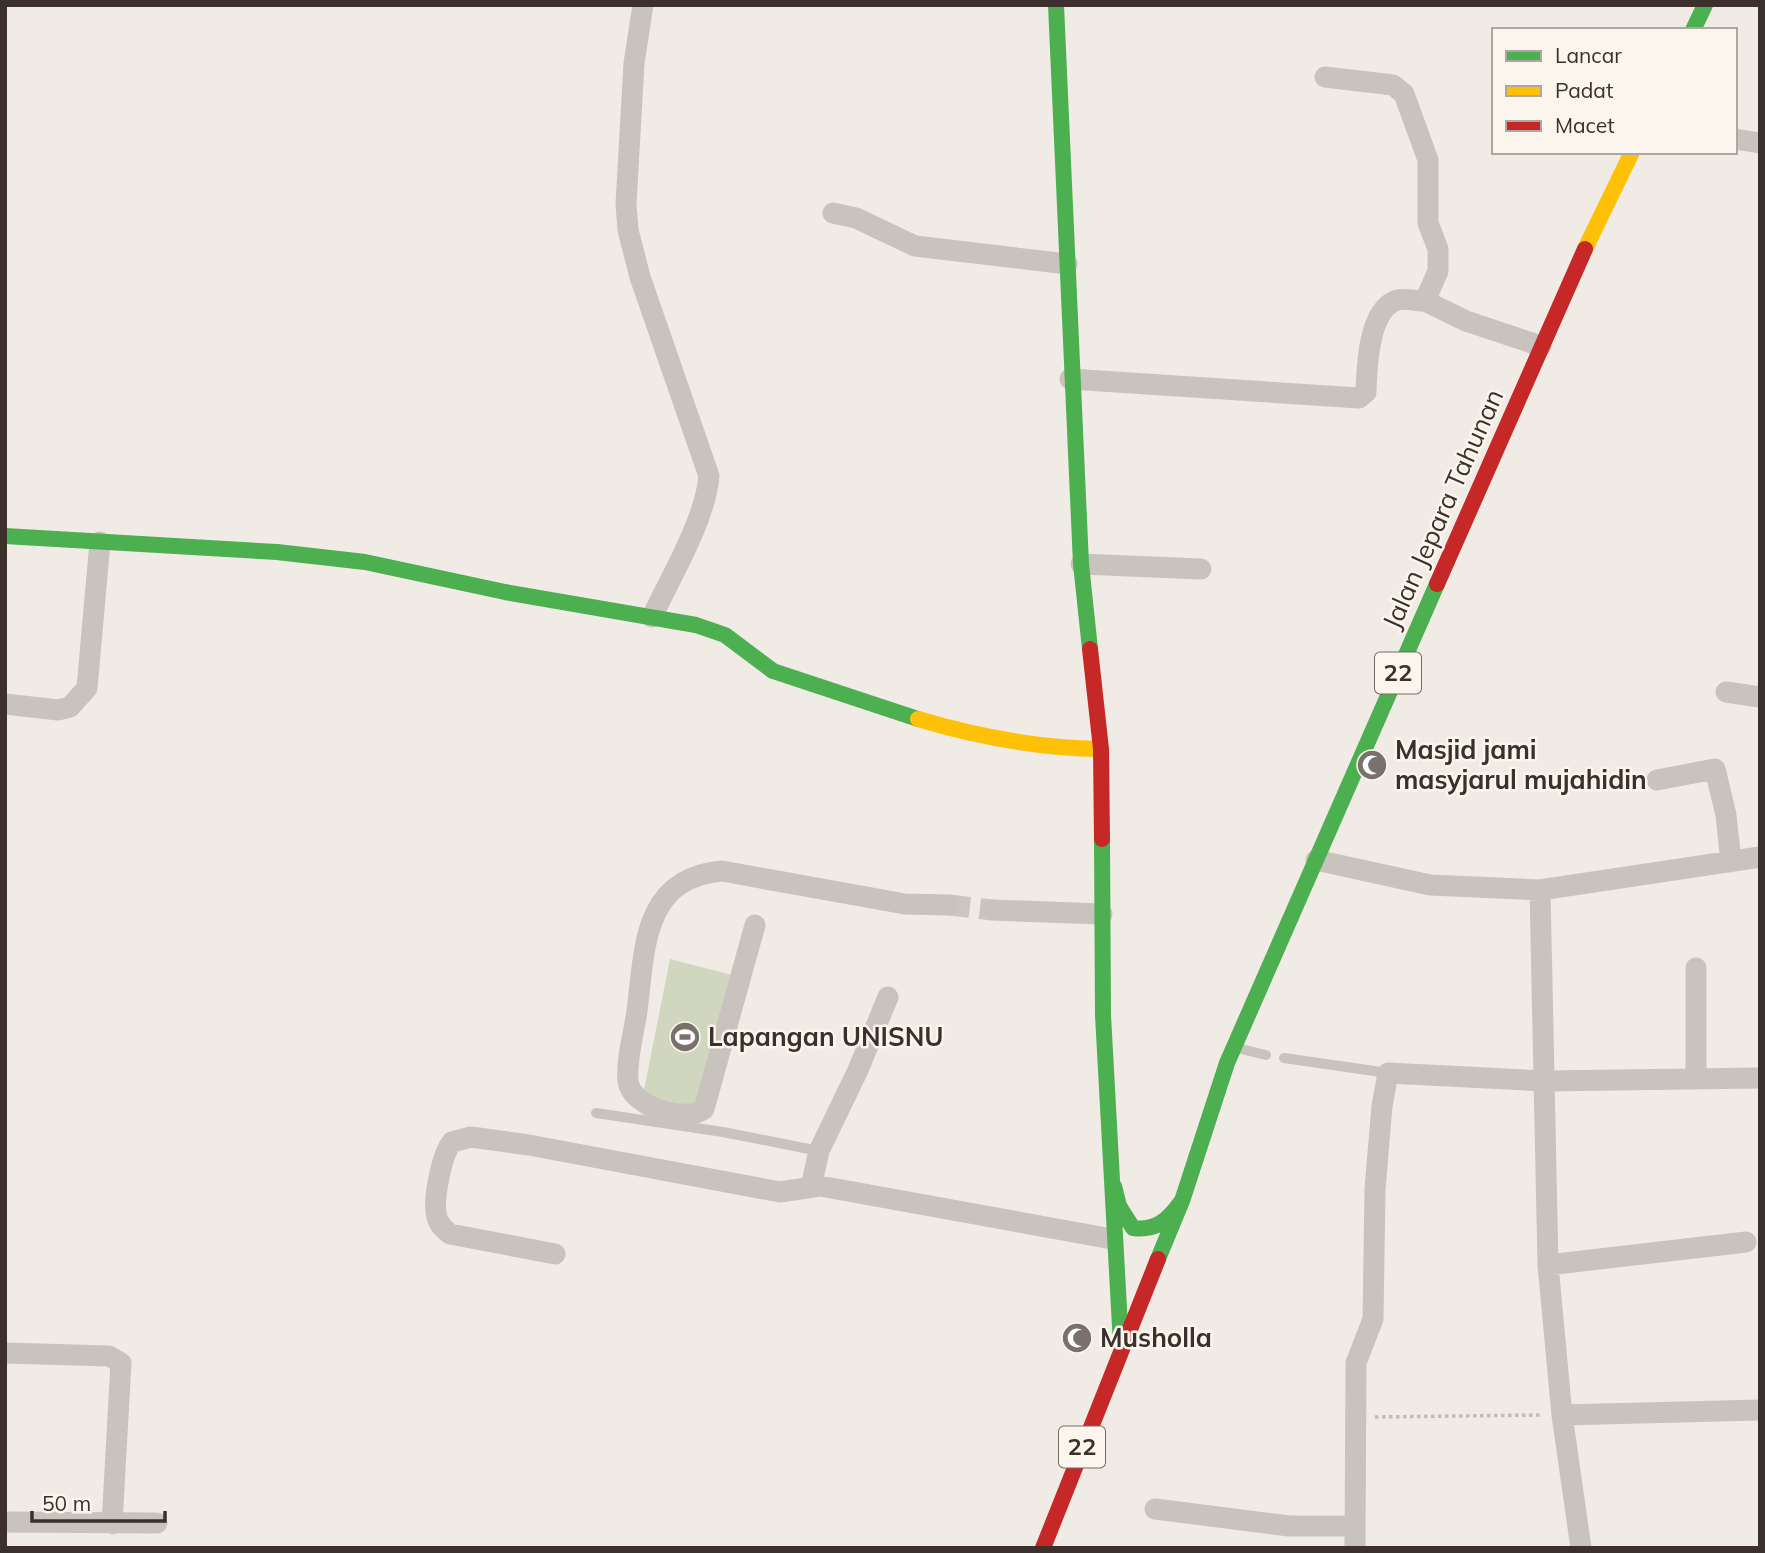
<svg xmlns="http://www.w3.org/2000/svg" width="1765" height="1553" font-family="Mulish,sans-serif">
	<rect width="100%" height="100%" fill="#f0ebe5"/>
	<!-- green -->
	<path fill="#d1d6bf" d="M670 959 732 975 697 1110 642 1100Z"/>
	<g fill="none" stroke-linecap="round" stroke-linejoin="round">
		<!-- street-tunnel -->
		<path stroke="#ccc6c0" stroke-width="21" stroke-dasharray="21 10" stroke-linecap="butt" d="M949 905 992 910"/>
		<!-- path -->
		<path stroke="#c2bbb6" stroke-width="3.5" stroke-dasharray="3.5 3.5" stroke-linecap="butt" d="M1375 1417 1542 1415"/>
		<!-- lane -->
		<path stroke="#c9c3be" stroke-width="10" d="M1241 1049 1266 1055
			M1284 1058 1388 1073
			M596 1113 723 1132 819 1151"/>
		<!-- street -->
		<path stroke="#c9c3be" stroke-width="21" d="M643 5 634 63 626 204 628 230 640 277 709 476C705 521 671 576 652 617
			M1325 77 1393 85 1404 94 1428 160V223L1438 249V271L1425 301 1466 321 1541 346
			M1735 139 1760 143
			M833 213 856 218 915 246 1067 264
			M1070 379 1359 398 1366 392C1367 367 1368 310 1397 300 1404 298 1417 301 1425 301
			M1081 564 1201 569
			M1726 692 1760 697
			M5 704 58 710 70 707 87 688 100 542
			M1657 780 1715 769 1726 815 1731 862
			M1316 860 1430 885 1540 890 1760 857
			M1540 890 1548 1265 1562 1415 1581 1548
			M992 910 1102 914
			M755 925 704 1109C685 1123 631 1107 628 1081 626 1059 634 1033 637 1011 645 949 642 878 722 871L905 904 949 905
			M1696 968V1078
			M811 1187 819 1151 858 1070 888 997
			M555 1254 450 1234C444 1229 439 1225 437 1217 432 1201 442 1154 452 1142L471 1137 529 1145 780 1192 820 1186 1112 1239
			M1548 1265 1746 1242
			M5 1353 109 1356 121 1363 112 1524
			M1562 1415 1760 1410
			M1155 1509 1289 1526H1355
			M5 1522 157 1523
			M1355 1548 1356 1363 1373 1319 1375 1189 1382 1106 1388 1073 1545 1081 1760 1078"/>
		<!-- fast -->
		<path stroke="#4caf50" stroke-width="16" d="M1056 5 1081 564 1090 649
			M1693 30 1705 5
			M5 536 277 552 365 562 505 592 696 625 725 635 773 671 918 719
			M1102 839 1103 1015 1121 1345
			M1114 1186 1119 1206 1133 1228C1156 1231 1168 1220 1181 1202
			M1158 1259 1182 1201 1227 1063 1437 584"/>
		<!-- slow -->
		<path stroke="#ffc107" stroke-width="16" d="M1585 249 1632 152
			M918 719C978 737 1039 748 1101 749"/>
		<!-- jam -->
		<path stroke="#c62828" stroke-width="16" d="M1437 584 1585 249
			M1090 649 1101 749 1102 839
			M1043 1548 1158 1259"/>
	</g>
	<!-- icons -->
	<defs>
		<g id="mosque-disc" transform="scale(1.575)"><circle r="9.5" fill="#7a716c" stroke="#fbf5ee"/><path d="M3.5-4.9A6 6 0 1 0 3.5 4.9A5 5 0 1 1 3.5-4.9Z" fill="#fff"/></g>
		<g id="stadium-disc" transform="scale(1.575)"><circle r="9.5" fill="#7a716c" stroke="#fbf5ee"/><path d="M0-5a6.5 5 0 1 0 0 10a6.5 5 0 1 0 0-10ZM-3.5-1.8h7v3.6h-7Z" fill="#fff"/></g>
	</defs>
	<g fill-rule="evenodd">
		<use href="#mosque-disc" x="1372" y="765"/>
		<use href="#stadium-disc" x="685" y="1037"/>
		<use href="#mosque-disc" x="1077" y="1338"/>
	</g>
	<g text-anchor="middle" stroke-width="5" stroke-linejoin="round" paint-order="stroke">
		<!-- shield labels -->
		<g fill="#fbf5ee" stroke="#756b66" stroke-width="2">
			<rect x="1375" y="652.5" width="46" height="41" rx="5"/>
			<rect x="1059" y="1426.5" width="46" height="41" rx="5"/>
		</g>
		<g font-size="24" font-weight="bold" fill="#3b302b">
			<text x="1398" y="681">22</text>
			<text x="1082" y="1455">22</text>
		</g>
		<!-- street labels -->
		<g font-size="26" fill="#3b302b" stroke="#fbf5ee">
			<text transform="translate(1443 509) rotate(-66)" y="9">Jalan Jepara Tahunan</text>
		</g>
		<!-- poi labels -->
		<g font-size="26" font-weight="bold" fill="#3b302b" stroke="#fbf5ee" text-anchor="start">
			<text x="1395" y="759">Masjid jami<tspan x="1395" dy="30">masyjarul mujahidin</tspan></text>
			<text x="708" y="1046">Lapangan UNISNU</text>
			<text x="1100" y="1347">Musholla</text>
		</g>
	</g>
	<!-- border -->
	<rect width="1765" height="1553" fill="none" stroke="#3b302b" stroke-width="14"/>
	<!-- legend -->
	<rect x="1492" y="28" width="245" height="126" fill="#fbf5ee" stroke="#aea6a0" stroke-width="2"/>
	<rect x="1506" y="51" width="35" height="10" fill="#4caf50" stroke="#aea6a0" stroke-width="2"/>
	<text x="1555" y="63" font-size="21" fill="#3b302b">Lancar</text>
	<rect x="1506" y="86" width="35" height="10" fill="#ffc107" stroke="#aea6a0" stroke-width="2"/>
	<text x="1555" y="98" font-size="21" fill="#3b302b">Padat</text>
	<rect x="1506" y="121" width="35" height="10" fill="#c62828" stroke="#aea6a0" stroke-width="2"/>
	<text x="1555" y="133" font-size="21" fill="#3b302b">Macet</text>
	<!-- scale -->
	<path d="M32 1511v10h133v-10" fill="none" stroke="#3b302b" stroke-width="3.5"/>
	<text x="42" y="1511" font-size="21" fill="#3b302b" stroke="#fbf5ee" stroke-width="5" paint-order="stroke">50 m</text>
</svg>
